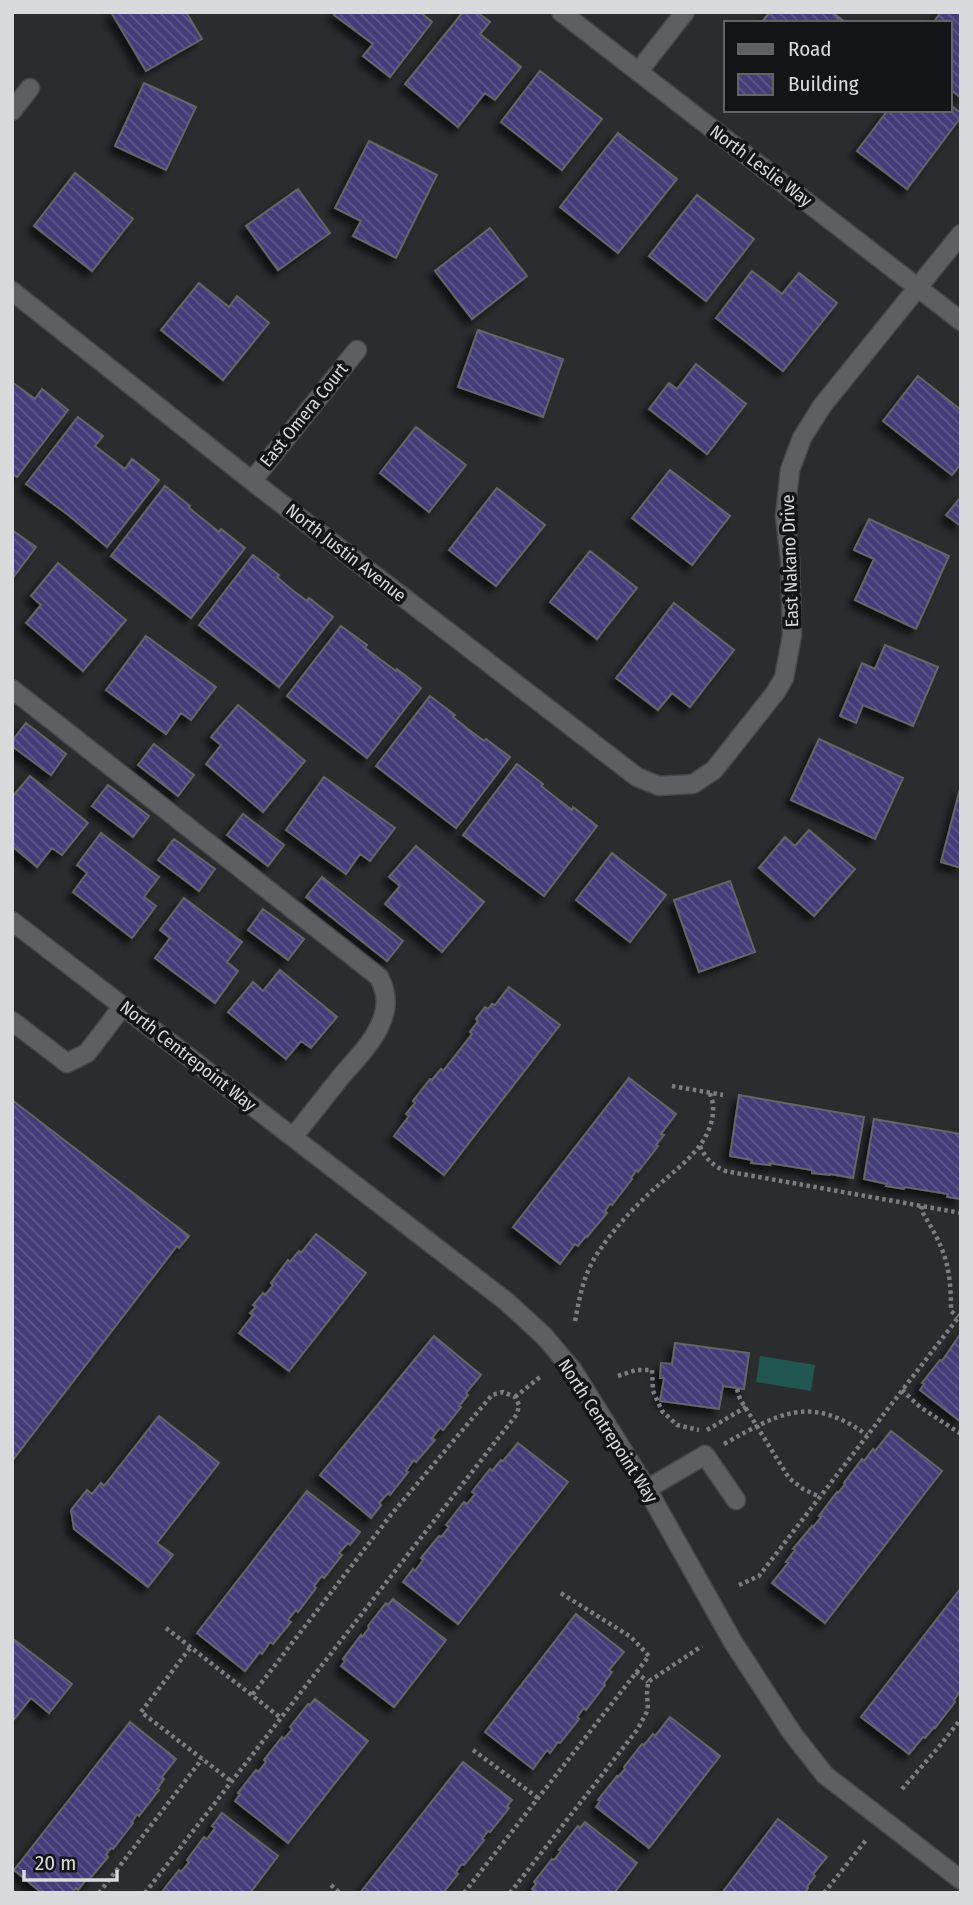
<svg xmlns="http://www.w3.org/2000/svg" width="973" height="1905" font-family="'Fira Sans Condensed',sans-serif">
	<defs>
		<pattern id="building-back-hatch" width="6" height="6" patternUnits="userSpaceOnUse" patternTransform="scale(1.75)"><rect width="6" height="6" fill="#433d78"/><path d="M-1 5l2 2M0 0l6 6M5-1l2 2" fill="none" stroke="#5e588b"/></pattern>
		<filter id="shadow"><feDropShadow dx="-6" dy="6" stdDeviation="3.5" flood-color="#0009"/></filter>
	</defs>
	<rect width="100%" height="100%" fill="#2a2c2e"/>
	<!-- water -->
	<path fill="#215750" d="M760 1356 815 1365 811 1391 756 1382Z"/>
	<!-- building -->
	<path fill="url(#building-back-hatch)" stroke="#656568" stroke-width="2" filter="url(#shadow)" d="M111 12H186L202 39 146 71Z
		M336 12H420L432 22 390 77 363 56 373 44 334 15Z
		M463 12H477L490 22 480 34 521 67 495 100 485 93 458 127 405 84Z
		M770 12H832L846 23H761Z
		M941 12H961V98L950 89V23H933Z
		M540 71 602 119 562 170 501 122Z
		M144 83 196 107 166 170 115 146Z
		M950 105 961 113V117L907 189 857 151 888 110H950Z
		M618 133 677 179 618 253 560 207Z
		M369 141 437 175 396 258 353 236 361 221 335 208Z
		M75 173 133 219 92 271 34 226Z
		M298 189 330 233 278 270 246 226Z
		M697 195 754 239 706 301 649 256Z
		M490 228 527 276 472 319 435 271Z
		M752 271 782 294 799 273 837 303 783 371 716 318Z
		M199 283 229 307 237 296 269 323 223 380 161 330Z
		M478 330 563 359 543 417 458 387Z
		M696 364 746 404 707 454 649 409 669 383 677 389Z
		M918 376 961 410V464L952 475 883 421Z
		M12 382 35 399 42 389 68 410 17 477 12 474Z
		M78 417 103 436 95 446 125 469 132 459 159 480 107 547 67 514 26 484Z
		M416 427 466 465 429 512 380 473Z
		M670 470 730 516 692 565 632 518Z
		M165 486 190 506 189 508 219 532 221 529 245 548 191 618 111 556Z
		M497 488 545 525 496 586 449 550Z
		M961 497V526L946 515Z
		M869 519 949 556 916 629 855 600 874 559 854 550Z
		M12 530 36 547 12 579Z
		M590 551 637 588 597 639 550 602Z
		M253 555 279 575 277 577 291 589 307 601 309 598 333 617 279 687 199 625Z
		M58 563 126 620 83 671 26 623 41 605 31 596Z
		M674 603 734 650 690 707 672 693 658 710 616 678Z
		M341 626 367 645 365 648 396 671 397 669 421 688 367 758 287 696Z
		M146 636 216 687 191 720 181 713 166 734 106 690Z
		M885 645 938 667 913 726 863 705 856 723 840 716 862 663 875 669Z
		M430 696 455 715 453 717 468 729 484 741 486 739 510 757 456 828 376 766Z
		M238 705 305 761 263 812 206 764 221 745 211 737Z
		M26 723 66 754 51 775 12 746V741Z
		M819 739 903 778 875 839 791 800Z
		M154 744 194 775 178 796 138 765Z
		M517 764 543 784 541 786 572 810 573 807 597 826 544 896 463 835Z
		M30 776 88 823 62 855 52 848 37 867 12 846V797Z
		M324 777 395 828 370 861 360 854 346 874 286 830Z
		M108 785 149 816 133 837 92 806Z
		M961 785V868L941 862Z
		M243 814 284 845 268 866 227 835Z
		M809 830 855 869 814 916 759 868 785 837 795 846Z
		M101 833 159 877 144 897 156 906 132 938 73 892 87 873 77 865Z
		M174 839 215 869 199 891 158 860Z
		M416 846 484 902 442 952 385 904 400 886 389 877Z
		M612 853 666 895 630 942 576 900Z
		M322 877 403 941 387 961 306 897Z
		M730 881 755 952 699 972 674 900Z
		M184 898 242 942 227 962 238 971 215 1003 155 958 170 938 160 930Z
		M263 909 304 939 288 960 248 930Z
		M280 970 337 1017 311 1048 301 1041 286 1059 228 1012 253 982 263 991Z
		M509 987 560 1025 444 1175 394 1136 409 1116 406 1114 415 1103 413 1101 430 1079 432 1080 441 1069 443 1071 472 1034 470 1032 478 1021 476 1019 485 1007 488 1009 492 1004 495 1005Z
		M629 1078 676 1114 661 1134 664 1135 656 1145 658 1146 638 1172 637 1170 631 1178 632 1179 612 1205 610 1204 605 1211 607 1213 587 1237 586 1236 578 1246 575 1244 560 1264 513 1227Z
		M739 1095 864 1117 853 1178 830 1174V1175L812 1173V1170L769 1163 770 1165 751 1163 752 1160 730 1156Z
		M12 1100 189 1236 179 1248 177 1246 12 1461Z
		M874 1119 961 1134V1199L947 1197 948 1194 905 1187 904 1189 886 1186 887 1184 864 1179Z
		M316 1234 366 1273 289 1371 239 1333 253 1315 250 1313 256 1307 253 1305 263 1293 265 1295 273 1285 271 1283 288 1260 290 1262 299 1251 301 1253Z
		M961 1333V1422L920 1390 924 1384 922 1383 940 1360 942 1361Z
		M434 1336 481 1375 466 1393 468 1395 459 1406 461 1407 443 1430 440 1428 432 1438 435 1440 416 1462 414 1460 406 1471 408 1472 390 1495 388 1493 379 1503 381 1505 371 1518 320 1475Z
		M675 1343 749 1353 744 1389 723 1386 719 1409 660 1401 664 1378H660L661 1363 672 1364Z
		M159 1416 219 1463 157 1543 173 1555 148 1587 74 1529 71 1510 87 1490 92 1494 101 1483 104 1486Z
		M891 1431 942 1471 825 1623 772 1583 788 1563 786 1562 795 1550 793 1549 812 1526 813 1527 821 1517 819 1516 837 1492 838 1493 845 1484 844 1483 862 1459 864 1461 873 1449 875 1451Z
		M518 1443 568 1482 458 1624 403 1582 413 1569 415 1571 423 1560 421 1558 439 1536 441 1537 449 1527 446 1525 464 1502 467 1504 475 1494 472 1492 490 1469 492 1471 501 1460 503 1461Z
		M307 1491 360 1532 350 1545 348 1543 339 1553 342 1555 324 1578 322 1576 314 1586 316 1588 298 1612 296 1610 288 1620 291 1622 273 1644 270 1642 262 1654 260 1652 245 1671 197 1633Z
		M961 1588V1695L959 1693 954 1700 955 1702 935 1728 934 1727 925 1738 923 1737 909 1754 861 1717Z
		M393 1599 446 1640 394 1707 341 1666 345 1661 343 1659 361 1635 362 1637 369 1628 368 1626 386 1603 388 1605Z
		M576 1614 624 1652 609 1670 612 1672 604 1683 605 1685 586 1710 584 1708 577 1717 579 1719 560 1743 558 1742 550 1753 547 1750 533 1769 485 1732Z
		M12 1638 72 1684 49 1713 31 1698 12 1722Z
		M315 1699 368 1741 288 1843 235 1801 240 1794 238 1793 256 1770 258 1772 266 1762 264 1760 282 1737 284 1739 292 1729 290 1727 308 1704 310 1705Z
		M670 1717 720 1756 649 1848 596 1807 600 1801 598 1800 617 1776 618 1777 625 1769 624 1767 642 1744 644 1745 653 1734 655 1736Z
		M130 1722 176 1759 162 1777 164 1779 157 1789 159 1790 139 1816 137 1814 132 1822 133 1823 113 1849 111 1848 106 1855 108 1857 88 1881 86 1880 78 1890 76 1888 72 1893H42L14 1870Z
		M463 1762 512 1800 507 1806 509 1808 490 1832 488 1831 482 1839 484 1840 464 1865 462 1864 456 1872 458 1874 443 1893H360Z
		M222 1813 278 1856 250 1893H161L179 1870 181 1872 189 1862 187 1860 204 1837 207 1839 215 1828 212 1826Z
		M778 1819 827 1857 813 1874 815 1876 807 1887 808 1888 805 1893H722Z
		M585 1822 637 1863 614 1893H536L532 1889 536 1884 534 1882 552 1859 554 1860 561 1851 559 1850 578 1826 580 1828Z"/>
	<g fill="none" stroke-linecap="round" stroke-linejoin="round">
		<!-- lane casing -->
		<g stroke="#46474a" stroke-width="21">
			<path id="lane" d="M12 689 379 977C385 989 388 1001 384 1014 378 1037 359 1056 344 1073 327 1094 310 1116 293 1137
				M12 1021 67 1063 87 1053 123 1006
				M647 1489 705 1455 736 1500"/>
		</g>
		<!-- street casing -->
		<g stroke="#46474a" stroke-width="21">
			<path id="street" d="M561 12 961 321
				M638 72 685 12
				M12 111 30 88
				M12 291 252 481 637 777 659 786 693 784 714 770 775 693 784 678 792 635 790 560 785 516 790 470 802 438 822 406 961 234
				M252 481 357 350"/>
		</g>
		<!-- secondary casing -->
		<g stroke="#46474a" stroke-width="21">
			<path id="secondary" d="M12 921 507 1302 544 1336 572 1369 647 1489 733 1642 792 1733 825 1775 961 1880"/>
		</g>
		<!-- path -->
		<path stroke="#7c7d7f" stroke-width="4.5" stroke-dasharray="3.5 3.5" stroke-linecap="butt" d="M672 1086 723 1095
			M700 1146C706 1159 712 1165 725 1171L961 1213
			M922 1206 921 1210C945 1249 951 1265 951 1311L958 1317
			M575 1321C580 1296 583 1276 597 1254 612 1231 633 1208 654 1189 677 1168 713 1145 713 1109 714 1104 711 1098 710 1093
			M618 1376 636 1370H652L653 1391 662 1411 677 1425 699 1430
			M737 1389 740 1399 789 1478 803 1489 820 1497
			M902 1390 920 1407 961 1434
			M515 1397 540 1377
			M707 1430 746 1407
			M724 1444C780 1413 810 1394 867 1435
			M739 1585 759 1576 961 1314
			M166 1628 281 1718
			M190 1648 141 1712 231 1781
			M636 1672 648 1682
			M473 1750 538 1798
			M902 1789 937 1749 961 1719
			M331 1885 340 1893
			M99 1893 202 1759
			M145 1893 517 1414 519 1405 515 1397 503 1392 492 1395 390 1516 252 1695
			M464 1893 649 1656 631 1637 559 1592
			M510 1893 637 1730 648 1710 647 1693 648 1682 702 1646
			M824 1893 866 1840"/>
		<!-- lane -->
		<use href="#lane" stroke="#5d6063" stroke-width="18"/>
		<!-- street -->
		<use href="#street" stroke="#5d6063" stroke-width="18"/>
		<!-- secondary -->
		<use href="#secondary" stroke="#5d6063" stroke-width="18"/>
	</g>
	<g text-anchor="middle" stroke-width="7" stroke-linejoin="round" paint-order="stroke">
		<!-- street labels -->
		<g font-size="18" fill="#d9dadc" stroke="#131415">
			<text transform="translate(761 166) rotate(37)" y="6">North Leslie Way</text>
			<text transform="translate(304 415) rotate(-51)" y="6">East Omera Court</text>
			<text transform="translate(346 553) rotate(38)" y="6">North Justin Avenue</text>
			<text transform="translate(790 561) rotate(-92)" y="6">East Nakano Drive</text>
			<text transform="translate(188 1056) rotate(38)" y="6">North Centrepoint Way</text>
			<text transform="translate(608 1431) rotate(57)" y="6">North Centrepoint Way</text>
		</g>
	</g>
	<!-- border -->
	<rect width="973" height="1905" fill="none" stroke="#d9dadc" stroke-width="28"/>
	<!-- legend -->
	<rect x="724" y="21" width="228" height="91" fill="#131415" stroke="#626365" stroke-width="2"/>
	<rect x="738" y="44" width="35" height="10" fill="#5d6063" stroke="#626365" stroke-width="2"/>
	<text x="788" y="56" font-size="21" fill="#d9dadc">Road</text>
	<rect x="738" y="74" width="35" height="21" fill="url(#building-back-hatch)" stroke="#626365" stroke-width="2"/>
	<text x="788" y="91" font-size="21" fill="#d9dadc">Building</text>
	<!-- scale -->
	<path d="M24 1870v10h93v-10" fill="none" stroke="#d9dadc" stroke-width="3.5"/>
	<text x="35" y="1870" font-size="21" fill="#d9dadc" stroke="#131415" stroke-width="5" paint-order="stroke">20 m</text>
</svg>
